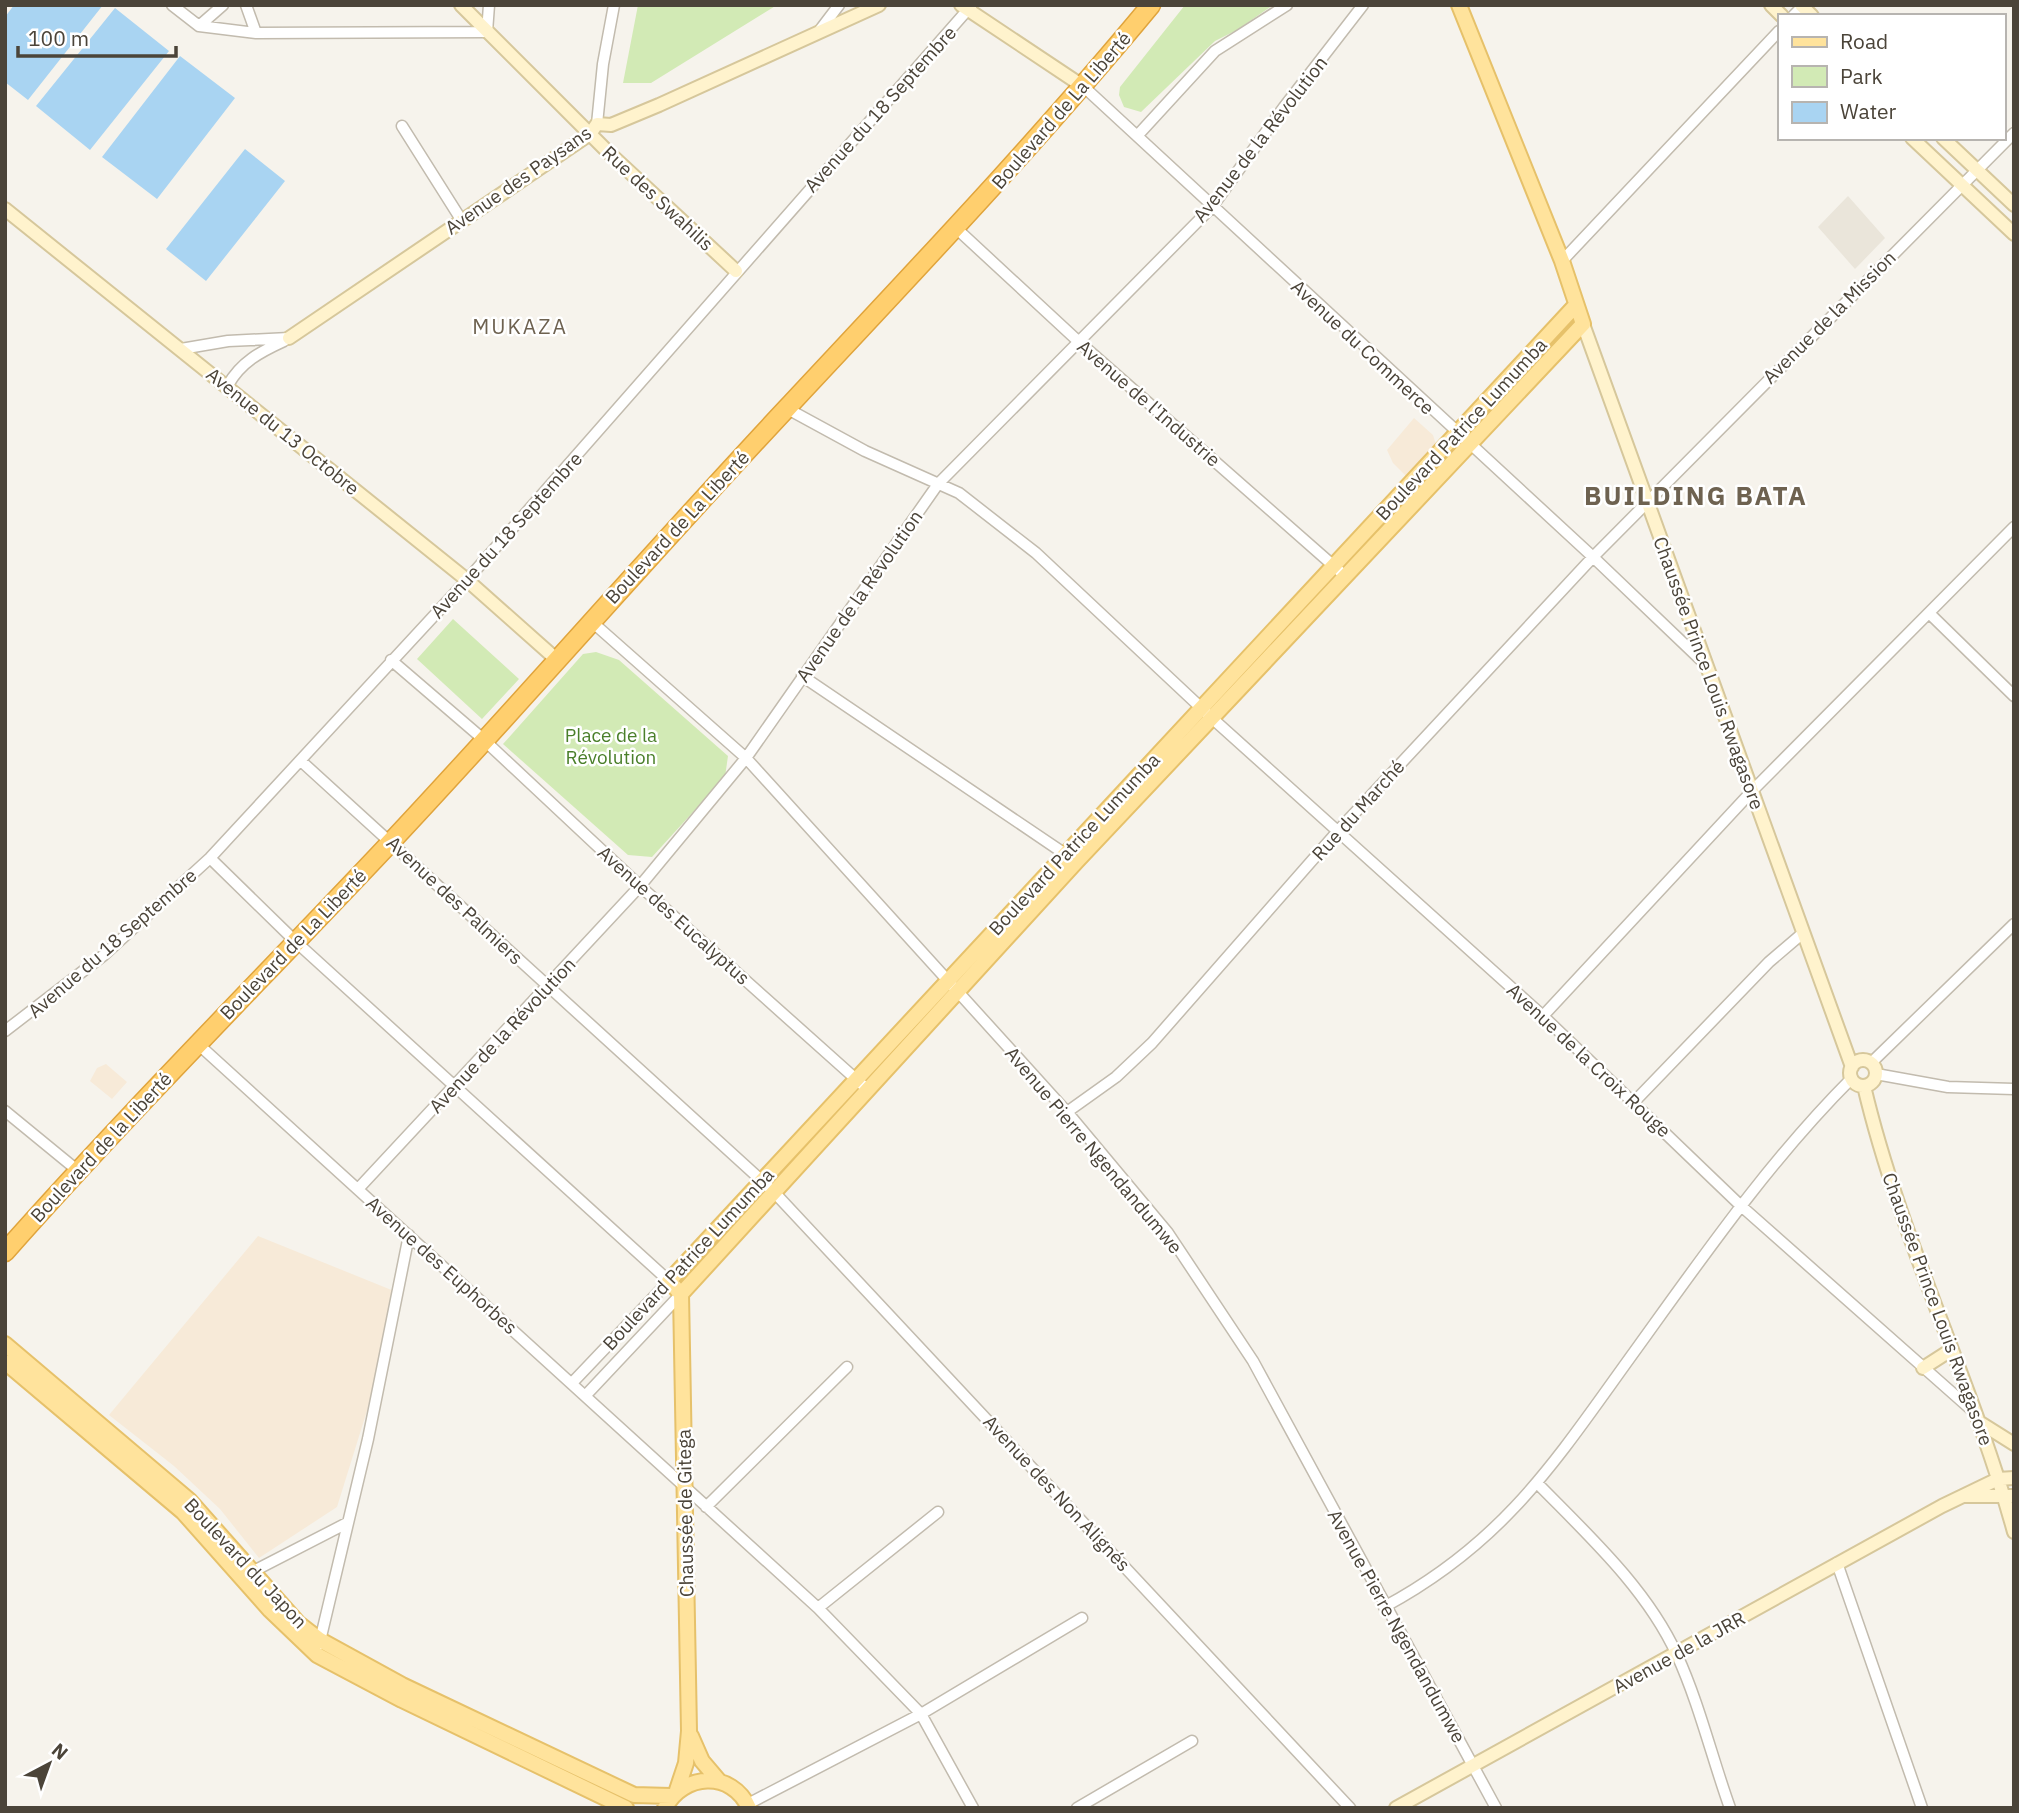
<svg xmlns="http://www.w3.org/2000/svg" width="2019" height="1813" font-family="'IBM Plex Sans',sans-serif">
	<rect width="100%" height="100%" fill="#f6f3ec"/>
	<!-- residential -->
	<path fill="#eae5da" d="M1848 196 1885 238 1855 269 1818 227Z"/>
	<!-- commercial -->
	<path fill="#f7ead8" d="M1414 418 1433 435 1439 454 1417 487 1393 463 1387 450Z
		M106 1064 127 1082 112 1099 90 1081 97 1068Z
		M258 1236 394 1291 370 1401 337 1507 259 1558 220 1509 174 1466 109 1415Z"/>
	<!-- green -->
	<path fill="#d2eab5" d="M638 5H777L651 83H623Z
		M1185 5H1273L1237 30 1215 41 1141 112 1124 107 1119 95 1120 87Z
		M453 619 519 679 482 719 417 659Z
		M596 652 619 660 728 756 725 777 652 857 628 855 503 744 583 654Z"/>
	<!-- water -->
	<path fill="#a9d4f2" d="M14 5H103L28 100 5 82V17Z
		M115 8 169 51 90 150 36 106Z
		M180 56 235 98 157 199 102 157Z
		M245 149 285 181 206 281 166 249Z"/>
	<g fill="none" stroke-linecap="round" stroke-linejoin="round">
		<!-- street casing -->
		<g stroke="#c2bbae" stroke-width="13">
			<path id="street" d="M172 5 199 26 256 33 487 32 489 5
				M246 5 256 33
				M1793 16 1802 7
				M199 26 223 5
				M820 30 839 5
				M1084 87 1593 557 1704 663
				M597 124 603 64 614 5
				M402 126 462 221
				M1137 136 1215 51 1287 5
				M957 229 1079 342 1344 575
				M1562 261 1779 31
				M181 349 228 341 289 338
				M228 385C241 362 260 352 284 341
				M786 408 865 451 959 493 1036 553 1213 719 1543 1016 1740 1205 1975 1413
				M1929 613 2014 696
				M591 621 746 758 1067 1112 1168 1233 1253 1361 1496 1808
				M391 660 483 739 640 886 867 1089
				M802 676 1068 856
				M301 761 773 1191 1350 1808
				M210 858 295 941 669 1281 572 1383
				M1543 1016 1753 790 2014 527
				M5 1031 104 955 210 858 467 580 971 6
				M198 1044 818 1608 921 1714 973 1808
				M1871 1063 2014 924
				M1876 1074 1948 1087 2014 1089
				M1634 1102 1769 962 1803 933
				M5 1111 77 1170
				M1067 1112 1116 1077 1152 1043 1337 832 1593 557 2014 133
				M358 1189 640 886 746 758 938 484 1212 207 1284 107 1363 5
				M586 1395 681 1294
				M1538 1484C1588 1535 1647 1589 1677 1655 1699 1703 1712 1758 1730 1808
				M706 1507 847 1367
				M1837 1563 1922 1808
				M248 1574 347 1523
				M1384 1607C1507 1541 1558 1457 1637 1348 1704 1255 1770 1160 1852 1078
				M818 1608 938 1512
				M319 1645 368 1439 409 1235
				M748 1804 921 1714 1082 1618
				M1077 1808 1192 1741"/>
		</g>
		<!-- secondary casing -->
		<g stroke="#d6c79b" stroke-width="16">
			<path id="secondary" d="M461 5 607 151 736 271
				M961 5 1084 87
				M1771 5 1782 16
				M1801 5 1812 16
				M1912 138 2014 234
				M1943 138 2014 205
				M5 209 467 580 556 659
				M1583 324 1852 1067
				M289 338 590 134 597 124 611 125 659 105 879 5
				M1850 1073a13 13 0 1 1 26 0a13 13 0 1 1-26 0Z
				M1864 1086C1900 1239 1972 1380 2014 1532
				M1923 1368 1951 1350
				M1979 1422 2014 1444
				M1965 1496H2014
				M1396 1808 1942 1506 1998 1479 2014 1478"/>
		</g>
		<!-- primary casing -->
		<g stroke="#e6c16a" stroke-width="18">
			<path id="primary" d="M681 1294 1076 862 1583 324 1562 261 1459 5
				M681 1294 669 1281 1576 305
				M5 1344 189 1500 298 1623 320 1640 402 1685 634 1795 671 1796
				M5 1362 183 1512 270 1610 317 1655 402 1700 626 1808
				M691 1736 702 1761 719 1781
				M677 1790 686 1763 689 1731 681 1294
				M665 1808C683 1773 732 1770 749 1808"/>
		</g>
		<!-- highway casing -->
		<g stroke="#e0a43c" stroke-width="21">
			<path id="highway" d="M5 1252C129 1112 262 979 390 843 524 700 652 552 786 409 910 276 1035 145 1151 5"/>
		</g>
		<!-- street -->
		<use href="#street" stroke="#fff" stroke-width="10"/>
		<!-- secondary -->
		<use href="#secondary" stroke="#fff3cd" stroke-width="12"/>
		<!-- primary -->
		<use href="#primary" stroke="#ffe39c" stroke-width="14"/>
		<!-- highway -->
		<use href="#highway" stroke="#ffcf6e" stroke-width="18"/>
	</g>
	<g text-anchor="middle" stroke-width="5" stroke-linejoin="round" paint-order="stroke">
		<!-- street labels -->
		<g font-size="19" fill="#4b4439" stroke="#fff">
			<text transform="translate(880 109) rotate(-48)" y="7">Avenue du 18 Septembre</text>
			<text transform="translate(1061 110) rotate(-49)" y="7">Boulevard de La Liberté</text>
			<text transform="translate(1260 139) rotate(-52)" y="7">Avenue de la Révolution</text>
			<text transform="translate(518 180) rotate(-35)" y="7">Avenue des Paysans</text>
			<text transform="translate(658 198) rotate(43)" y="7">Rue des Swahilis</text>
			<text transform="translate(1829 317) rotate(-45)" y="7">Avenue de la Mission</text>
			<text transform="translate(1363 347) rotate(43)" y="7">Avenue du Commerce</text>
			<text transform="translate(1149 403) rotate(41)" y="7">Avenue de l'Industrie</text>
			<text transform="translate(1461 429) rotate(-47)" y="7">Boulevard Patrice Lumumba</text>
			<text transform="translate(283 431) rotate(39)" y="7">Avenue du 13 Octobre</text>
			<text transform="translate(677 527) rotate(-47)" y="7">Boulevard de La Liberté</text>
			<text transform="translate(506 535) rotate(-48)" y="7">Avenue du 18 Septembre</text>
			<text transform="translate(859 596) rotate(-55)" y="7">Avenue de la Révolution</text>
			<text transform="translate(1709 673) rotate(70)" y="7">Chaussée Prince Louis Rwagasore</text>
			<text transform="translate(1358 810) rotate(-48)" y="7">Rue du Marché</text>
			<text transform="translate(1074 844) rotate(-47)" y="7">Boulevard Patrice Lumumba</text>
			<text transform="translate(455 900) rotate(43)" y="7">Avenue des Palmiers</text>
			<text transform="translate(674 915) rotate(42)" y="7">Avenue des Eucalyptus</text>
			<text transform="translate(112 943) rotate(-41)" y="7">Avenue du 18 Septembre</text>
			<text transform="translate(293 944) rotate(-46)" y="7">Boulevard de La Liberté</text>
			<text transform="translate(502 1035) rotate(-47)" y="7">Avenue de la Révolution</text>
			<text transform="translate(1589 1060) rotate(43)" y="7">Avenue de la Croix Rouge</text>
			<text transform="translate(101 1147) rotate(-47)" y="7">Boulevard de la Liberté</text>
			<text transform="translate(1094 1150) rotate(50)" y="7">Avenue Pierre Ngendandumwe</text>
			<text transform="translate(688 1259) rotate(-47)" y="7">Boulevard Patrice Lumumba</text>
			<text transform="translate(442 1265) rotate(42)" y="7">Avenue des Euphorbes</text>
			<text transform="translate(1938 1309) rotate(70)" y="7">Chaussée Prince Louis Rwagasore</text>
			<text transform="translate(1057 1493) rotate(47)" y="7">Avenue des Non Alignés</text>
			<text transform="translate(685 1513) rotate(-91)" y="7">Chaussée de Gitega</text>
			<text transform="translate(246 1563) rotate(47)" y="7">Boulevard du Japon</text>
			<text transform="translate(1397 1626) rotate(61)" y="7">Avenue Pierre Ngendandumwe</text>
			<text transform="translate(1679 1652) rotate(-29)" y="7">Avenue de la JRR</text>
		</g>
		<!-- park labels -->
		<g font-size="19" fill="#4a7f2a" stroke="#fff">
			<text x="611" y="742">Place de la<tspan x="611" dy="22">Révolution</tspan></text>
		</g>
		<!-- neighbourhood labels -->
		<g font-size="21" letter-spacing="2" fill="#6e6250" stroke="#fff">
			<text x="520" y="334">MUKAZA</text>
		</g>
		<!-- district labels -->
		<g font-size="26" font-weight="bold" letter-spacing="2" fill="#6e6250" stroke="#fff">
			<text x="1696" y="505">BUILDING BATA</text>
		</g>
	</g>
	<!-- border -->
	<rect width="2019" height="1813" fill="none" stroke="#4b4439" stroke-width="14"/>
	<!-- legend -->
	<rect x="1778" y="14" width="228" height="126" fill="#ffffff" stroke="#b7b4b0" stroke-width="2"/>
	<rect x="1792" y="37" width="35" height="10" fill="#ffe39c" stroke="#b7b4b0" stroke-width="2"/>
	<text x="1840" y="49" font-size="21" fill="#4b4439">Road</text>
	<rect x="1792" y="66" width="35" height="21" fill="#d2eab5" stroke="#b7b4b0" stroke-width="2"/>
	<text x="1840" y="84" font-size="21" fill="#4b4439">Park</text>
	<rect x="1792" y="102" width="35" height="21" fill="#a9d4f2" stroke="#b7b4b0" stroke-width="2"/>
	<text x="1840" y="119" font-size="21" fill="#4b4439">Water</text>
	<!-- north arrow -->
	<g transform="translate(49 1764) rotate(41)" stroke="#ffffff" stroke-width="5" paint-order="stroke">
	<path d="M0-5L12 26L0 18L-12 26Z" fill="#4b4439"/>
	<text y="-10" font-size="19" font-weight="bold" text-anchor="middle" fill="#4b4439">N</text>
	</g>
	<!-- scale -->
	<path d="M18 46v10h158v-10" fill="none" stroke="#4b4439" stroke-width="3.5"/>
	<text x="28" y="46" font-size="21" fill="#4b4439" stroke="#ffffff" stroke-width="5" paint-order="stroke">100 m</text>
</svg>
